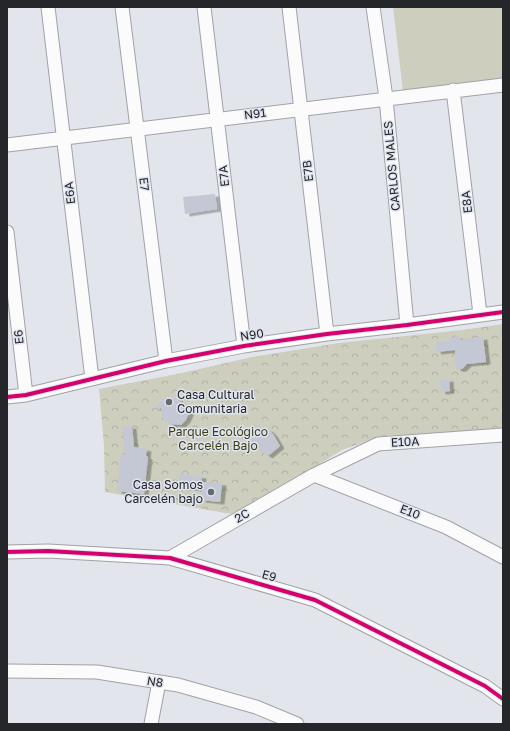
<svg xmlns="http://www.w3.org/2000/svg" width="510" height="731" font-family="'Golos Text',sans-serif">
	<defs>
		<pattern id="park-crowns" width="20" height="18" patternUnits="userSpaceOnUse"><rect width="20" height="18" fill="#cdcebd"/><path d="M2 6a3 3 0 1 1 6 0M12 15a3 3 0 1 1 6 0" fill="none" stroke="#b0b1a3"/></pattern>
		<filter id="shadow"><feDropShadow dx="4.5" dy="2.5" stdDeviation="0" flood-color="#0004"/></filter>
	</defs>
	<rect width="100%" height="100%" fill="#e2e5ec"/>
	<!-- grass -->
	<path fill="#cdcebd" d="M393 7H503V79L403 91Z"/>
	<!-- park -->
	<path fill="url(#park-crowns)" d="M503 324V429L381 436 342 450 293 480 231 514 105 492 104 445 99 389 182 373 252 357 339 343 462 330Z"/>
	<!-- building -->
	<path fill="#c4c8d5" filter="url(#shadow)" d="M215 194 217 209 185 214 183 197Z
		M458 336 461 340 483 337 486 362 467 364 462 369H457L455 365V350L437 352 435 347 437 342 450 340 453 337Z
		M449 379 450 391 441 392 440 380Z
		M167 397 176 398 183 404V411H190L186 420 181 425 170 424 163 418 161 408H154L163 399Z
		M132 426 134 447 147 449 146 456 148 457 144 494 117 491 121 454H125L122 427Z
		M258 426 269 430 273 434 280 446 268 456 251 444 248 427Z
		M180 474 202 476 201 489 178 487Z
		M203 482 222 483 220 502 201 500Z"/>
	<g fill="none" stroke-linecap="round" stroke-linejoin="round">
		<!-- minor casing -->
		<g stroke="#a0a2a7" stroke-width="15">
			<path id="minor" d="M48 7 92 379
				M122 7 166 361
				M204 7 244 346
				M289 7 327 334
				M373 7 386 98 407 325
				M453 90 480 314
				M7 145 503 85
				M7 232 26 395
				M7 397 26 395 166 361 244 346 327 334 407 325 503 312
				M314 475 446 527 503 557
				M7 552 48 551 170 558 315 600 485 686 503 699
				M170 558 314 475 378 444 503 435
				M7 671 97 672 178 685 256 707 297 724
				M151 724 159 682"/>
		</g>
		<!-- minor -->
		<use href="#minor" stroke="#fbfbfc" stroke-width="13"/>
		<!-- cycleway casing -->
		<g stroke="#dfe4ef" stroke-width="6">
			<path id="cycleway" d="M7 397 26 395 166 361 244 346 327 334 407 325 503 312
				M7 552 48 551 170 558 315 600 485 686 503 699"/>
		</g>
		<!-- cycleway -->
		<use href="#cycleway" stroke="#d6006c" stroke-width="4"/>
	</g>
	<!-- markers -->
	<g fill="#66696e" stroke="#dfe4ef" stroke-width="1.5">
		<circle cx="169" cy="402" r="4"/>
		<circle cx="211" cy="492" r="4"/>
	</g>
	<g text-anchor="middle" stroke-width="3" stroke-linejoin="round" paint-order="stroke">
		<!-- street labels -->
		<g font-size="12" fill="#24262a" stroke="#dfe4ef">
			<text transform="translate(255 114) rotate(-7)" y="4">N91</text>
			<text transform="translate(392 166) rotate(-95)" y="4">CARLOS MALES</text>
			<text transform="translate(308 171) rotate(-97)" y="4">E7B</text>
			<text transform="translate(224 176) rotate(-97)" y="4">E7A</text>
			<text transform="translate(144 184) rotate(83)" y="4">E7</text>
			<text transform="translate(70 193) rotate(-97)" y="4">E6A</text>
			<text transform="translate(467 202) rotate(-97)" y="4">E8A</text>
			<text transform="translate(252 335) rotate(-9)" y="4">N90</text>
			<text transform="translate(19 337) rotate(-97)" y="4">E6</text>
			<text transform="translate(405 442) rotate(-3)" y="4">E10A</text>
			<text transform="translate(410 512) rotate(21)" y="4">E10</text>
			<text transform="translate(242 516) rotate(-30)" y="4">2C</text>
			<text transform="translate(269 576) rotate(16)" y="4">E9</text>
			<text transform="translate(155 682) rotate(9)" y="4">N8</text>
		</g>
		<!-- poi labels -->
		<g font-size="12" fill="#24262a" stroke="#dfe4ef" text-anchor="start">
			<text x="177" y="399">Casa Cultural<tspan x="177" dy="14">Comunitaria</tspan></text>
			<text x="203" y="489" text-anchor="end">Casa Somos<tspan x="203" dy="14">Carcelén bajo</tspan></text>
		</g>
		<!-- park labels -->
		<g font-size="12" fill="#3e3d11" stroke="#dfe4ef">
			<text x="218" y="436">Parque Ecológico<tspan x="218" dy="14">Carcelén Bajo</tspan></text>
		</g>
	</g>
	<!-- border -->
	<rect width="510" height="731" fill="none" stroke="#24262a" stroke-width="16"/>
</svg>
